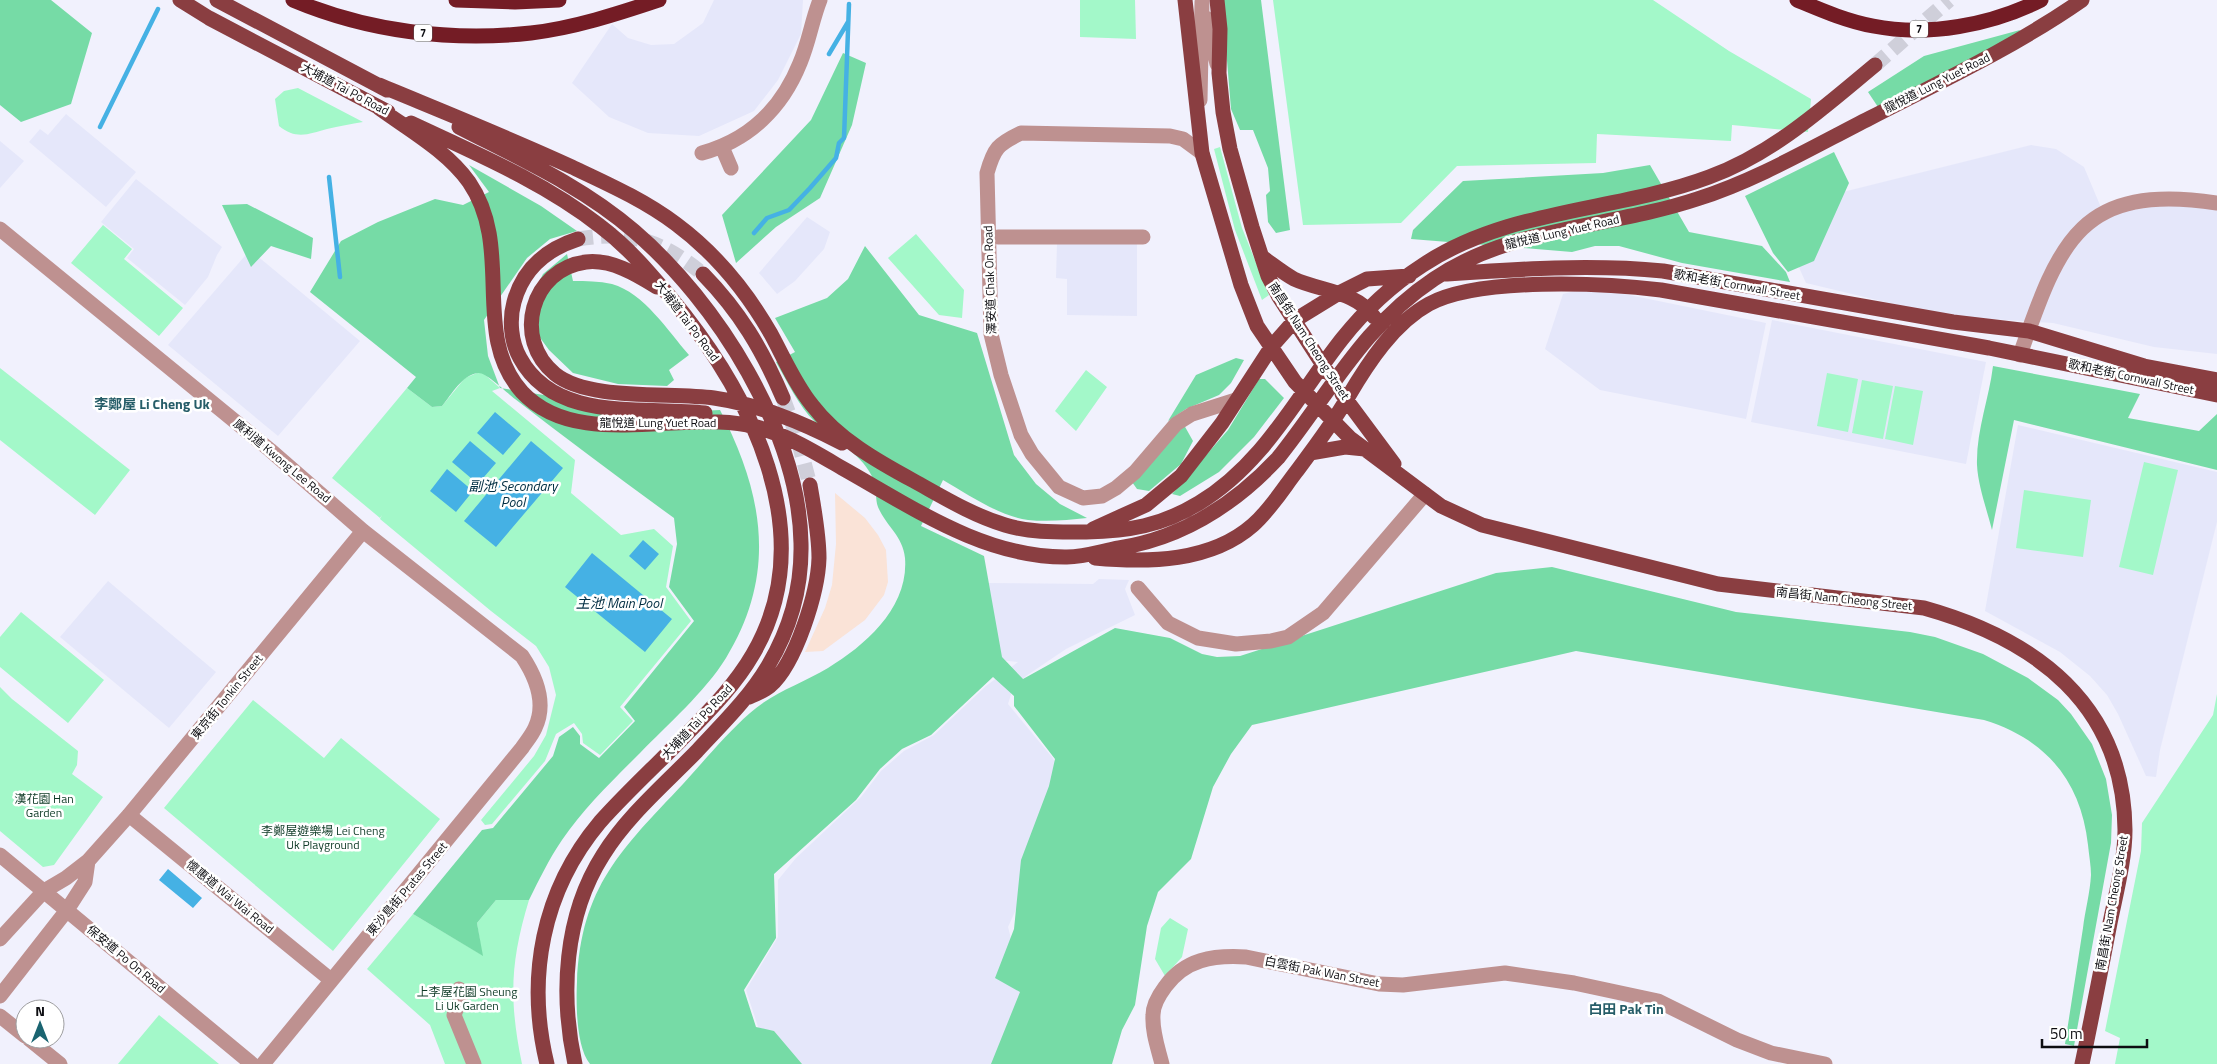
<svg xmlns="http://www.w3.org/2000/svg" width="2217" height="1064" font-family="'Titillium Web','Noto Sans TC',sans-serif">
	<rect width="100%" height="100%" fill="#f1f1fd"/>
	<!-- commercial -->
	<path fill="#fae3d7" d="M835 493 865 518 878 535 886 550 888 582 884 595 865 620 823 651 805 652 825 608 832 585 836 544Z"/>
	<!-- built -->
	<path fill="#e5e7fa" d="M714 0H803L801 34 778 80 754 111 699 136 648 133 609 117 572 83 612 24 628 38 651 45 674 44 703 23Z
		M66 114 136 172 106 207 29 142 40 129 48 135Z
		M0 141 24 161 0 188Z
		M2031 145 2056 149 2084 167 2105 217 2131 210 2171 204 2217 208V354L2154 347 2053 323 1944 316 1806 283 1792 252 1827 196Z
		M136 179 222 247 217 255 208 277 185 305 127 258 134 249 101 222Z
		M807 217 830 232 824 249 795 281 777 294 759 273Z
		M1057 243 1137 244V316L1067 315V279L1056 278Z
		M250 250 360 341 278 436 168 345Z
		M1590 287 1766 323 1746 419 1600 390 1545 349 1563 294Z
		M1772 320 1986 362 1966 464 1751 422Z
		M2018 425 2217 472V522L2160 750 2156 777 2146 776 2118 714 2107 695 2090 676 2060 652 1985 611Z
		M1099 579 1129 580 1125 589 1135 615 1066 649 1026 676 1013 688 1008 704 1052 757 1066 779 1039 859 1008 927 1021 978 1029 997 1003 1064H786L762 1039 746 990 778 937V880L796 858 861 797 881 771 904 751 934 735 986 686 1018 662 988 659 985 583 1093 584Z
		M108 581 216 672 169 728 60 637Z"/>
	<!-- green -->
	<path fill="#a3f8c9" d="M1080 0H1135L1136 39 1080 37Z
		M1273 0H1653L1729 51 1811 99 1808 132 1732 125 1731 141 1597 134 1596 163 1457 166 1401 223 1303 225Z
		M298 88 363 122C351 124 339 126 327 129 309 134 296 140 279 126L275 99 284 91Z
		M1220 147 1242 228 1269 295 1262 300 1235 230 1214 149Z
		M103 225 132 249 124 259 183 308 159 336 71 263Z
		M916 234 964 290 962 318 939 315 888 258Z
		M0 368 130 470 95 515 0 440Z
		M1086 370 1107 387 1076 431 1055 411Z
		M477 373H483L500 388 492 391 575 460 571 493 621 535 654 529 673 546 666 587 691 621 620 707 633 721 600 755 583 743 582 734 574 723 556 734 545 761 492 824 485 825 481 820 534 756 546 735 556 695 549 667 536 646 491 611 380 519 382 515 380 518 332 478 407 388 432 407 442 406 465 378Z
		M1827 373 1858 379 1848 432 1817 426Z
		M1862 380 1893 386 1883 439 1852 433Z
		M1895 386 1923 391 1913 445 1885 439Z
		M2144 462 2178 470 2153 575 2119 567Z
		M2024 490 2091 500 2083 557 2016 548Z
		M21 612 104 680 68 723 0 667V637Z
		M0 687 12 699 78 751 77 765 72 774 103 797 54 865 43 867 0 831Z
		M2217 694V1064H2115L2120 1038 2105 1031 2141 851 2142 823 2213 715Z
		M253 700 324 758 341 738 440 819 333 951 164 808Z
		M496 900H529C510 962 509 1001 522 1064H445L430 1025 367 969 413 914 482 955 477 923Z
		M1170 918 1188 929 1182 957 1165 976 1155 959 1161 928Z
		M159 1015 219 1064H118Z"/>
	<!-- forest -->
	<path fill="#76dba6" d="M0 0H51L92 33 71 104 21 122 0 105Z
		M1222 0H1261L1290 230 1276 233 1268 222 1266 195 1270 191 1268 168 1253 130H1240L1231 109Z
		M2020 30 2014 43 1878 107 1868 92 1924 56Z
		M843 53 866 63 852 125 820 198 776 227 736 263 722 215 811 120Z
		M1834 152 1849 183 1814 261 1788 272 1773 253 1745 196Z
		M469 165 541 206 577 231 550 239 527 258 484 320 488 356 500 388 656 413 720 410C763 493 778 573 726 658 705 692 668 724 640 753 612 781 584 808 562 840 549 859 539 880 529 900H496L477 923 483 956 413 914 482 830 493 828 553 756 559 737 573 727 580 736V744L599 758 635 721 624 707 694 621 669 587 677 544 674 518C620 479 567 439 515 399 507 393 486 372 478 373 462 375 452 394 442 406L432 407 407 388 416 377 310 292 341 241 378 222 435 199 463 205 489 192Z
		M1650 165 1689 232 1762 246 1786 272 1790 282 1682 263 1619 246H1595L1572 252 1411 239 1413 230 1463 181 1603 173Z
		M247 204 313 238 311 259 271 246 251 267 222 205Z
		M865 246 919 315 977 333 1014 455 1036 484 1060 504 1087 518C1068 520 1048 522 1028 520 999 516 969 495 943 480L921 526 984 556 1002 657 1023 679 1115 628 1170 638 1202 654 1217 657 1240 656 1496 573 1552 567 1736 612 1910 632 1935 637 1983 654 2028 678 2058 700 2071 714 2092 744 2106 779 2112 815 2111 843 2074 1046 2065 1044C2071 1005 2077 967 2083 928 2085 911 2090 893 2091 875 2091 866 2089 855 2088 845 2081 781 2046 739 1984 720L1576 651 1252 725 1231 754 1213 787 1191 859 1158 892 1147 926 1135 1005 1122 1030 1112 1064H991L1020 992 995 978 1014 929 1021 860 1049 786 1055 759 1014 706V696L993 677 931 735 902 749 880 769 856 800 774 874 776 938 744 990 756 1027 774 1031 802 1064H590C576 1047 576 1003 577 982 581 886 622 849 683 784 705 760 726 734 750 713 772 693 803 683 828 668 866 645 909 607 905 558 903 536 886 526 878 507 875 499 877 489 874 481 864 454 834 441 815 422 798 405 788 383 776 362L795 352 775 318 827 298 848 279Z
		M567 254 573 281C586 281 599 281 612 284 644 293 668 331 689 355L669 370 674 380 667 386 618 384 573 373 549 350 538 335 529 302 543 274Z
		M1236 358 1244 360 1231 383 1219 395 1186 409 1168 421 1196 375Z
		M1993 366 2140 394 2128 418 2199 431 2217 414V470L2014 420 1992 530C1987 510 1978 486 1977 465 1976 431 1989 399 1993 366Z
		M1259 379H1265L1284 398 1254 437 1219 472 1180 496 1172 494 1228 430Z
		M1184 425 1193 441 1181 464 1149 491 1137 489 1132 482Z"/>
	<!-- water -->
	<path fill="#45b1e4" d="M495 412 521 434 503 455 477 433Z
		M470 441 496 463 478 484 452 462Z
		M531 441 563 468 496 547 464 521Z
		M447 469 473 491 456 512 430 491Z
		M643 540 659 554 645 570 629 556Z
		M592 553 672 619 645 652 565 587Z
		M168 869 202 898 193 908 159 880Z"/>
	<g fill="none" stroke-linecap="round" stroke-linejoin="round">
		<!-- stream -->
		<path stroke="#45b1e4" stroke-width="4.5" d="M829 54 848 22
			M100 127 158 9
			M329 177 340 277
			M754 233 767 218 789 210 810 188 836 158 839 143 844 138 849 4"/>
		<!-- major-tunnel -->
		<path stroke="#cfcfda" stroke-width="15" stroke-dasharray="15 8" stroke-linecap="butt" d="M1875 65 1949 0
			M578 239C631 230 662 241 703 274
			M783 398 797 436 810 485"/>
		<!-- minor -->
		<path stroke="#be9190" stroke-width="15" d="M1206 18 1217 64
			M1200 100 1202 2
			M722 147 731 168
			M702 153C749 140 782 108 800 63 809 42 812 20 820 0
			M1202 153 1183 139 1170 136 1021 133C998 144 994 148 987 173L991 334 1001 375 1021 435 1032 454 1059 487 1083 498 1102 496 1116 488 1135 472 1176 424 1192 414 1236 400
			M0 229 270 450 363 531 522 656C536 677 547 703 535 728 532 735 526 742 522 748L263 1064
			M998 237H1143
			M2020 355C2060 240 2081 183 2217 203
			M1138 588 1168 623 1198 638 1236 644 1271 641 1288 637 1323 613 1425 494
			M129 815 331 980
			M0 855 252 1064
			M0 939 44 891 66 878 88 861 129 815 363 531
			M459 989 460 1000 454 1015 474 1064
			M0 996 67 910 85 882 88 861
			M0 1016 25 1036
			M29 1039 60 1064
			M1162 1064C1158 1048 1152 1032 1153 1015 1153 1005 1159 995 1165 987 1185 959 1213 955 1246 957L1379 984 1403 985 1505 973 1574 983 1658 1001 1737 1040 1771 1053 1825 1064"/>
		<!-- major -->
		<path stroke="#8a3e41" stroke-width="15" d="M180 0 209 18 388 112
			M217 0 387 90
			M1185 0 1202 153 1241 285 1257 326 1295 382 1350 438 1441 506 1482 525 1718 584 1924 608C2035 639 2124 704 2125 830 2125 860 2116 893 2110 923 2101 970 2092 1017 2082 1064
			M1217 0 1220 29 1219 73 1223 112 1230 149 1252 227 1268 276 1279 297 1328 373
			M379 85C444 112 509 138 572 167 608 184 644 200 676 224 715 253 747 292 771 334 784 358 795 384 812 405 838 439 877 461 914 481 943 497 972 515 1005 525 1031 533 1058 532 1086 532 1129 531 1161 526 1199 503 1264 464 1297 396 1342 339 1365 310 1392 285 1423 265 1509 208 1615 212 1709 177 1774 153 1823 108 1875 65
			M379 108C409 130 447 151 469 182 515 249 470 334 522 392 576 450 677 411 747 425 781 431 813 451 842 468 912 507 984 558 1067 557 1085 557 1102 551 1119 548 1182 538 1235 504 1278 458 1330 393 1362 327 1434 279 1512 226 1610 228 1697 199 1757 180 1813 147 1870 118 1942 81 2016 46 2082 0
			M411 123C475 153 544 182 600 226 628 247 649 272 671 298 750 393 823 534 753 654 734 687 706 714 680 741 653 768 625 794 600 822 542 891 526 978 547 1064
			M459 127C519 158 582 186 634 231 717 302 799 432 801 543 802 586 790 629 768 666 749 698 722 724 697 751 665 784 627 816 603 855 564 916 560 995 575 1064
			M578 239C547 249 523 269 514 302 509 320 511 342 520 358 555 423 643 406 705 413
			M1262 257C1272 264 1283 273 1294 279 1320 291 1356 291 1374 317
			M703 274C740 312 762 349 783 398
			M1447 274C1518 269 1591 264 1663 271L1953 322 2029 331 2144 366 2217 380
			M657 287C636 274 611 259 586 262 531 269 512 339 555 374 588 401 670 392 714 398 760 405 801 422 842 443
			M1342 394 1394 464
			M1310 453 1345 447 1365 449
			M1093 529 1146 505 1181 476 1222 423 1272 346 1295 320 1339 293 1367 279 1409 276
			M1095 558C1148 563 1211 562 1253 525 1270 510 1283 489 1296 472 1314 448 1333 423 1348 397 1368 363 1394 323 1429 304 1479 277 1603 283 1661 290L1989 348 2217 395
			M749 697C756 694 764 691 770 686 796 663 818 592 819 558 819 534 814 509 810 485"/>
		<!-- highway -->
		<path stroke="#741c25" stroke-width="15" d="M293 0C367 31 450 42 531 33 574 28 617 14 659 0
			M456 0 515 2 559 0
			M1797 0C1821 10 1846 21 1873 26 1928 37 1991 25 2041 0"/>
	</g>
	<g text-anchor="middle" stroke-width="5" stroke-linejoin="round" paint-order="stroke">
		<!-- shield labels -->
		<g fill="#fff" stroke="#565658" stroke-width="1">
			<rect x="1910" y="20.5" width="18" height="17" rx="4"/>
			<rect x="414" y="24.5" width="18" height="17" rx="4"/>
		</g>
		<g font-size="11" font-weight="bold" fill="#0d0d11">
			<text x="1919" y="33">7</text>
			<text x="423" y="37">7</text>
		</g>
		<!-- street labels -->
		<g font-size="12" fill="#0d0d11" stroke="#fff">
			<text transform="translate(1937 83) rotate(-27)" y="4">龍悅道 Lung Yuet Road</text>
			<text transform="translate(345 89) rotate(28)" y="4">大埔道 Tai Po Road</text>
			<text transform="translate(1562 232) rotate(-13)" y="4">龍悅道 Lung Yuet Road</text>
			<text transform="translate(990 280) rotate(-92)" y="4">澤安道 Chak On Road</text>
			<text transform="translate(1737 285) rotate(10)" y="4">歌和老街 Cornwall Street</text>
			<text transform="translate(687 321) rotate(53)" y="4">大埔道 Tai Po Road</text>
			<text transform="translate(1309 341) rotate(57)" y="4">南昌街 Nam Cheong Street</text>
			<text transform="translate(2131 377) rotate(12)" y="4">歌和老街 Cornwall Street</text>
			<text x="658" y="427">龍悅道 Lung Yuet Road</text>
			<text transform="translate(282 461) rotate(40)" y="4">廣利道 Kwong Lee Road</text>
			<text transform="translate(1844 599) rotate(6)" y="4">南昌街 Nam Cheong Street</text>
			<text transform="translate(227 697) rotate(-51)" y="4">東京街 Tonkin Street</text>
			<text transform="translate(697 722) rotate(-47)" y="4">大埔道 Tai Po Road</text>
			<text transform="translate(407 889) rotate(-50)" y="4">東沙島街 Pratas Street</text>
			<text transform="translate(230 897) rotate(39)" y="4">懷惠道 Wai Wai Road</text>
			<text transform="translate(2112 903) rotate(-80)" y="4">南昌街 Nam Cheong Street</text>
			<text transform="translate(126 959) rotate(40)" y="4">保安道 Po On Road</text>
			<text transform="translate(1322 972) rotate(11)" y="4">白雲街 Pak Wan Street</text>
		</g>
		<!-- park labels -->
		<g font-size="12" fill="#0f3b27" stroke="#fff">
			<text x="44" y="803">漢花園 Han<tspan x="44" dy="14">Garden</tspan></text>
			<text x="323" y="835">李鄭屋遊樂場 Lei Cheng<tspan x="323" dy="14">Uk Playground</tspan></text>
			<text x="467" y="996">上李屋花園 Sheung<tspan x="467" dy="14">Li Uk Garden</tspan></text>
		</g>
		<!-- neighbourhood labels -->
		<g font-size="14" font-weight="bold" fill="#265d68" stroke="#fff">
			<text x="152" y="409">李鄭屋 Li Cheng Uk</text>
			<text x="1626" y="1014">白田 Pak Tin</text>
		</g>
		<!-- water labels -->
		<g font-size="14" font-style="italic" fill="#002d42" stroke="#fff">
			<text x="513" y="491">副池 Secondary<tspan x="513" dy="16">Pool</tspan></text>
			<text x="619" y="608">主池 Main Pool</text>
		</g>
	</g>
	<!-- north arrow -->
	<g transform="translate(40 1024)"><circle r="24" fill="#ffffff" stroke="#9e9ea0"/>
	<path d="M0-4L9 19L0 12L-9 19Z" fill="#1a6471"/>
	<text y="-8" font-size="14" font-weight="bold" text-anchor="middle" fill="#0d0d11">N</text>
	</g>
	<!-- scale -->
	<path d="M2042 1039v8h105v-8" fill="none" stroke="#0d0d11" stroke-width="2.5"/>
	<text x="2050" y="1039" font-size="15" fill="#0d0d11" stroke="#ffffff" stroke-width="4" paint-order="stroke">50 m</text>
</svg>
